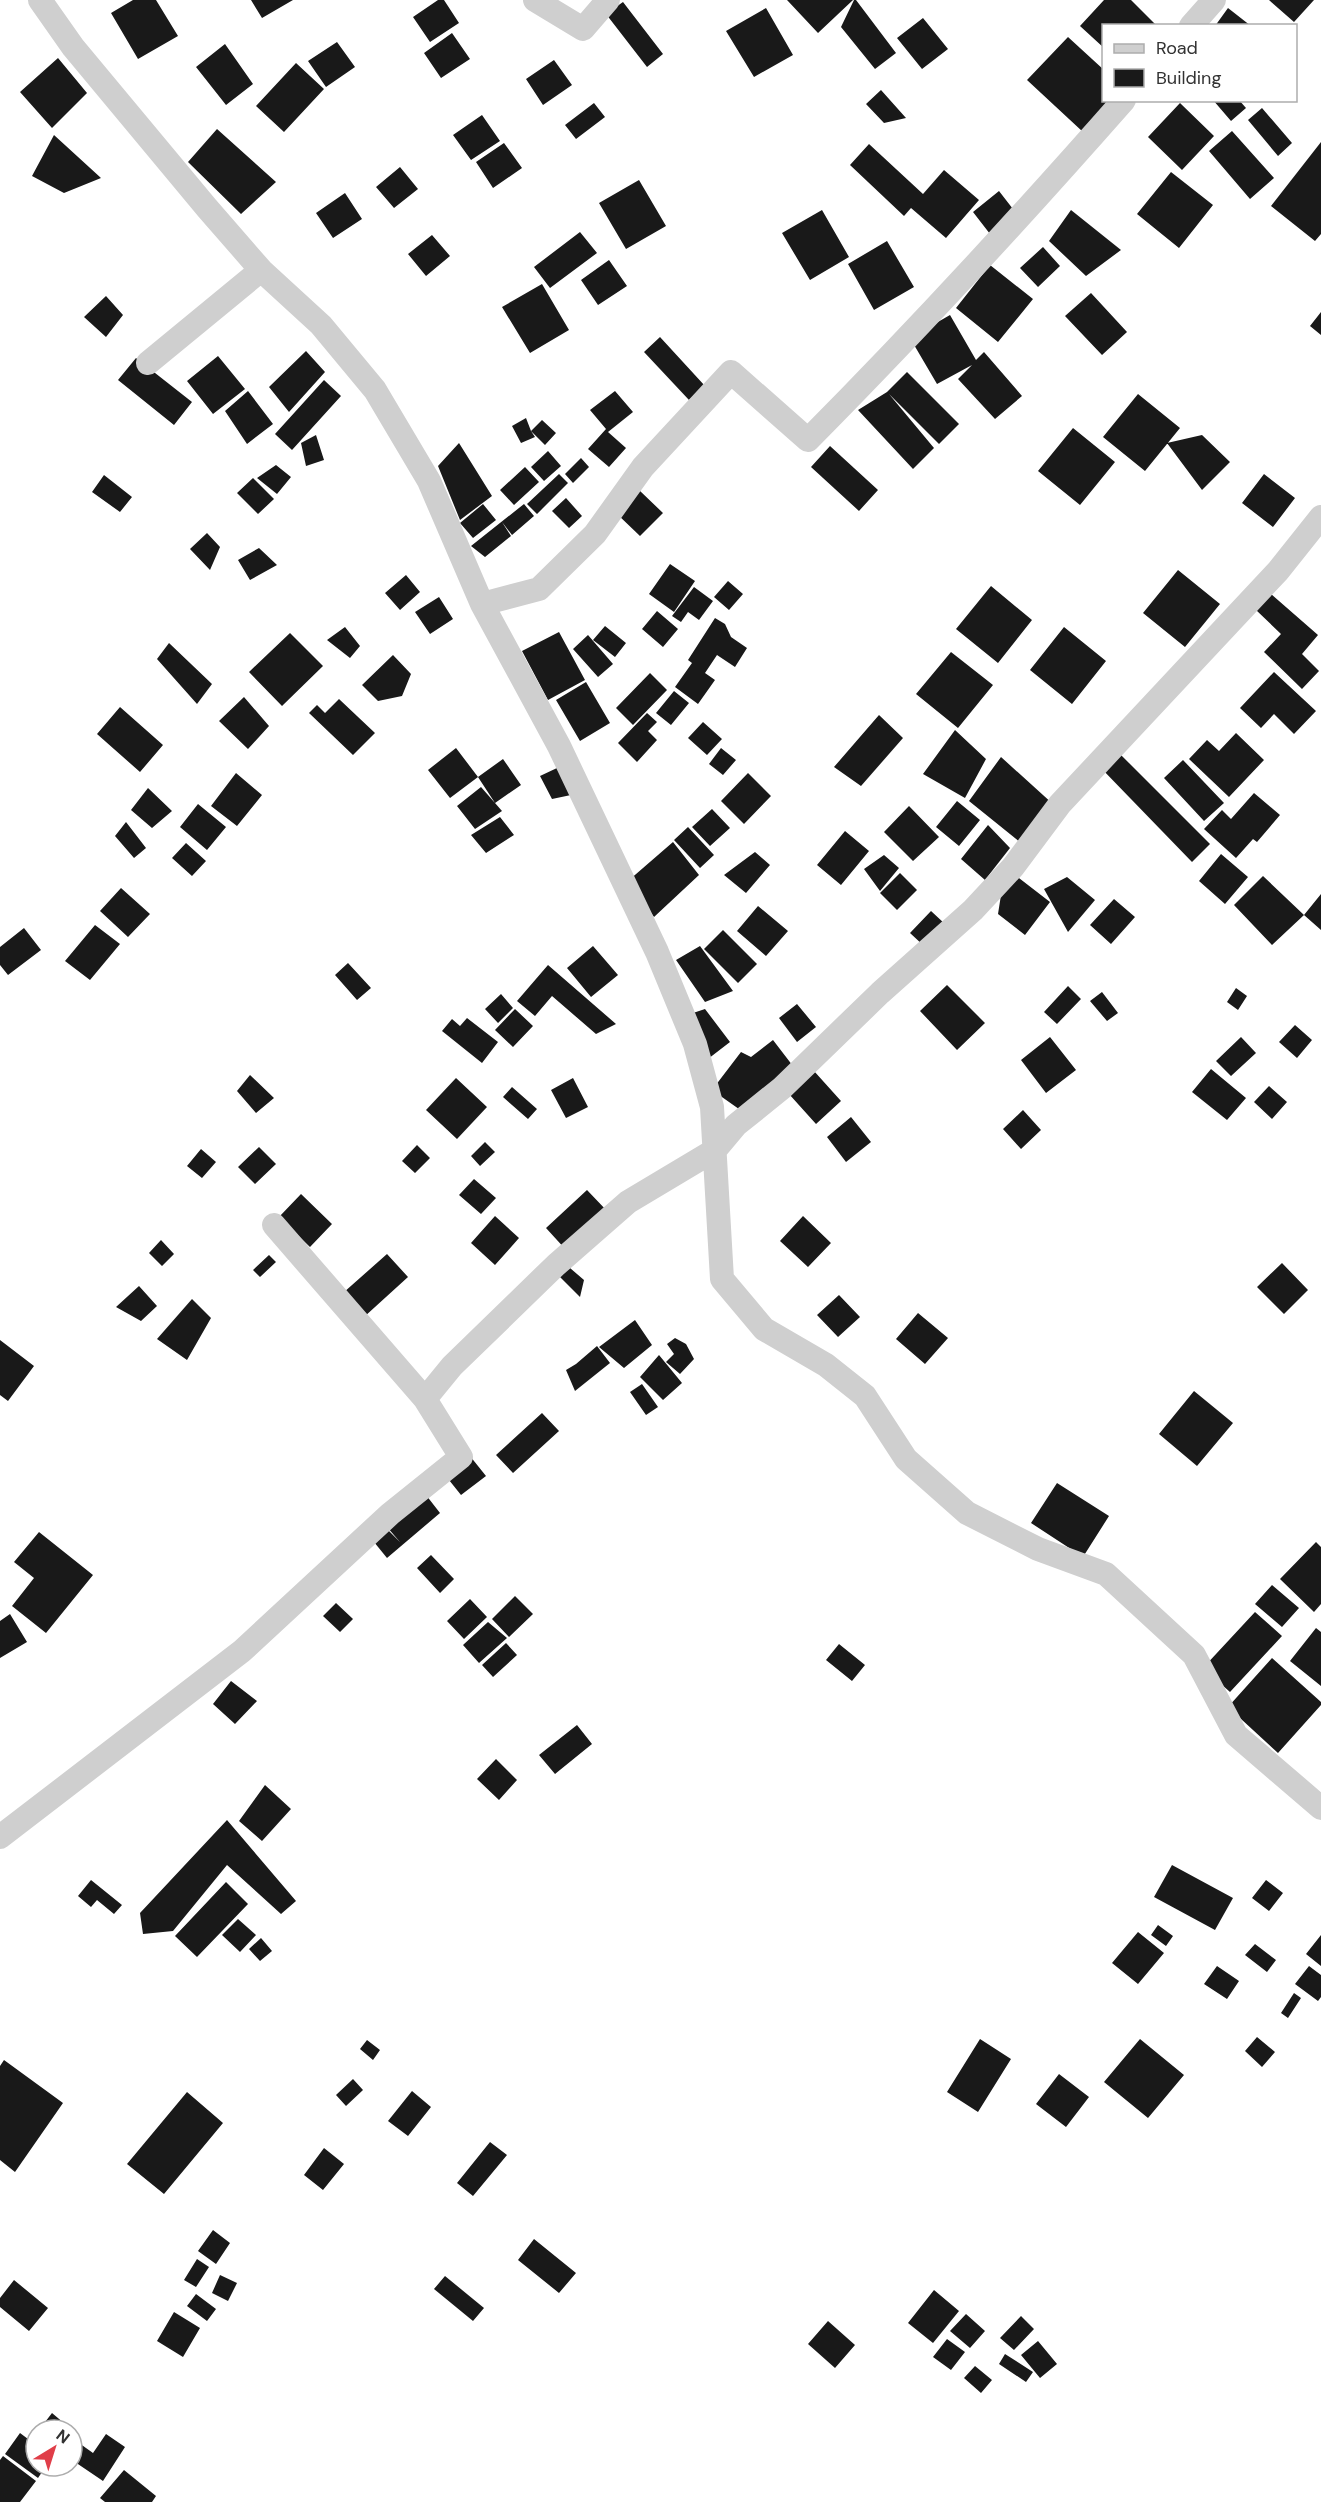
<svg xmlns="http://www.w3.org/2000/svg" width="1321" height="2502" font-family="'DM Sans',sans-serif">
	<rect width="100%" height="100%" fill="#fff"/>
	<!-- building -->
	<path fill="#191919" d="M133 0H156L178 36 138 59 111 13Z
		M251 0H293L262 18Z
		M438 0H444L459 23 430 42 413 17Z
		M787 0H853L818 33Z
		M854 0H856L896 53 875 69 841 27Z
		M1104 0H1131L1157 26H1104V48L1080 26Z
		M1269 0H1314L1294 22Z
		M623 2 663 54 647 67 606 14Z
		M766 8 793 55 754 77 726 31Z
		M1228 8 1251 26H1215Z
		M923 18 948 49 922 69 897 38Z
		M452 33 470 59 441 78 424 53Z
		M1068 37 1104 70V100H1112L1083 132 1027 80Z
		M337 42 355 67 326 87 308 61Z
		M225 44 253 84 226 105 196 67Z
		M58 58 87 93 52 128 20 92Z
		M554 60 572 85 543 105 526 79Z
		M296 63 324 89 284 132 256 106Z
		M881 90 906 118 884 123 866 104Z
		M1213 100H1239L1246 108 1231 121Z
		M594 103 605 117 576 139 565 125Z
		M1180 103 1214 136 1182 170 1148 137Z
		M1262 108 1292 143 1278 156 1248 120Z
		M482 115 500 141 471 160 453 135Z
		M217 129 276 182 241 214 188 162Z
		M1232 131 1274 178 1250 199 1209 151Z
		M54 135 101 178 64 193 32 176Z
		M1321 142V234L1315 241 1271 206Z
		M504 143 522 168 493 188 476 162Z
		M869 144 923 194 944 170 979 200 946 238 911 208 904 216 850 165Z
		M400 167 418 189 394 208 376 187Z
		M1171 172 1213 205 1179 248 1137 214Z
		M639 180 666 226 626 249 599 203Z
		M999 191 1023 222 997 243 973 212Z
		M345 193 362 219 333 238 316 213Z
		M822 210 849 257 810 280 782 233Z
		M1071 210 1121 250 1086 276 1049 241Z
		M580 232 597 253 550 288 534 267Z
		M432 235 450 256 426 276 408 254Z
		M887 241 914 287 874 310 848 264Z
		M1043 247 1060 266 1038 287 1020 268Z
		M609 260 627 286 598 305 581 280Z
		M990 265 1033 299 998 342 956 308Z
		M542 284 569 330 530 353 502 307Z
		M1091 293 1127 332 1102 355 1065 316Z
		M106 296 123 315 106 337 84 317Z
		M1321 312V335L1310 326Z
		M950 315 976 360 984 352 1022 396 995 419 958 379 972 365 937 384 910 338Z
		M660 337 705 386 689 400 644 352Z
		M306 351 325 372 289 412 269 387Z
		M218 356 245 389 213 414 187 381Z
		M136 358 192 402 174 425 118 380Z
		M907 372 959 424 939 444 889 394 934 448 913 469 858 410 887 392Z
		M324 380 341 396 292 450 275 434Z
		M248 391 273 424 247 444 225 411Z
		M615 391 633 412 608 432 626 448 609 467 588 449 606 429 590 410Z
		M1138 394 1180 428 1145 471 1103 437Z
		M526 418 531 431 542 420 556 433 545 445 531 431 535 437 521 443 512 426Z
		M1073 428 1115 462 1080 505 1038 471Z
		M316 435 324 460 306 466 301 443Z
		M1202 435 1230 462 1202 490 1167 443Z
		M459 443 492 496 460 520 438 466Z
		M830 446 878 490 859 511 811 467Z
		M548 451 561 466 544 481 531 467Z
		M581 458 589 467 573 483 565 474Z
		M276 465 291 477 277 494 257 478Z
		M525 467 539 482 514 505 500 490Z
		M559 474 568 483 537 514 527 504Z
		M1264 474 1295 498 1273 527 1242 503Z
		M104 475 132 497 120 512 92 492Z
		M253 478 274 499 258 514 237 493Z
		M639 490 663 513 640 536 616 513Z
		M566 498 582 516 569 528 552 511Z
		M483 504 496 520 473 538 460 523Z
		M524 504 534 516 512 535 502 522 511 536 485 557 471 546Z
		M207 533 220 547 210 570 190 549Z
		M259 548 277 565 250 580 238 560Z
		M670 564 695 581 674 612 649 594Z
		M1178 570 1220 604 1185 647 1143 613Z
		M406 575 420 592 400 610 385 593Z
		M728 581 743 594 729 610 714 597Z
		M991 586 1032 620 998 663 956 629Z
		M694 587 713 601 699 620 688 612 681 622 672 616Z
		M1271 594 1318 635 1302 654 1319 671 1302 689 1264 652 1281 634 1256 610Z
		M439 597 453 619 430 634 415 612Z
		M657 611 678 629 663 647 642 629Z
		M715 618 725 624 731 637 747 648 735 667 717 655 705 673 715 680 698 704 675 687 692 663 688 660Z
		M605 626 626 643 615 657 593 640Z
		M345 627 360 646 350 658 327 640Z
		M1064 627 1106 661 1072 704 1030 670Z
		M559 632 585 680 548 700 522 651Z
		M290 633 323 666 282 706 249 672Z
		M588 635 613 664 598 677 573 649Z
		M169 643 212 684 197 704 157 659Z
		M951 652 993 685 958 728 916 694Z
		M393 655 411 674 402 696 378 701 362 685Z
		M1274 672 1316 711 1294 734 1274 714 1261 728 1240 708Z
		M650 673 667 690 633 725 616 708Z
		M586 682 610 723 580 741 556 700Z
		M674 691 689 703 671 725 656 713Z
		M244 697 269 726 248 749 219 721Z
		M339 699 375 733 353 755 309 713 317 705 325 713Z
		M120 707 163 745 140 772 97 734Z
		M647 713 657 722 648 731 657 740 637 762 618 743Z
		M879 715 903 738 861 786 834 767Z
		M703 722 722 739 707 755 688 738Z
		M955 730 986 759 965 798 923 774Z
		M1236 733 1264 760 1229 797 1189 759 1207 740 1219 751Z
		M456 748 478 777 450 798 428 770Z
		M721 748 736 760 723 775 709 764Z
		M1117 751 1210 844 1192 862 1099 766Z
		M1001 757 1054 805 1021 843 969 801Z
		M503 759 521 785 495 803 478 777Z
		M1183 760 1224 803 1204 821 1164 778Z
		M557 768 571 795 552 799 540 776Z
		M236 773 262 795 237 826 211 806Z
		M748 773 771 796 744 824 721 801Z
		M481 787 502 811 475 829 457 806Z
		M148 788 172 811 152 828 131 810Z
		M1254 793 1280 815 1257 842 1253 839 1236 858 1204 829 1222 810 1231 819Z
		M957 801 980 820 959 846 936 827Z
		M198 804 226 827 207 850 180 827Z
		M909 806 939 837 913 861 884 832Z
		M712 809 730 828 710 846 692 827Z
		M500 817 514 835 486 853 471 835Z
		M126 822 146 848 134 858 115 836Z
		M988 825 1010 848 985 880 961 859Z
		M688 827 714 855 700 868 674 840Z
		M845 831 869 851 841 885 817 865Z
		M673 842 699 875 654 917 628 881Z
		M186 843 206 861 192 876 172 858Z
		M755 852 770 865 746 893 724 875Z
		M1221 854 1248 877 1225 904 1199 881Z
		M884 855 899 868 880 891 864 869Z
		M900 873 917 890 897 910 880 893Z
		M1015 875 1050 902 1025 935 998 914 1001 895Z
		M1263 876 1304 915 1321 894V930L1304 915 1272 945 1234 905Z
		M1067 877 1095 900 1068 932 1044 889Z
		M121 888 150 914 128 937 100 911Z
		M1114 899 1135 917 1111 944 1090 925Z
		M758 906 788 931 766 956 737 931Z
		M931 911 945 924 924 946 910 933Z
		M95 925 120 944 90 980 65 961Z
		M24 928 41 950 8 975 0 965V947Z
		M723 930 757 964 738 983 704 949Z
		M593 946 618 975 591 997 567 968Z
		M700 946 733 991 705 1002 676 960Z
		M348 963 371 988 357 1000 335 975Z
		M548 965 616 1024 596 1034 552 996 535 1016 517 1001Z
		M947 985 985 1023 957 1050 920 1011Z
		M1068 986 1081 999 1057 1024 1044 1012Z
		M1236 988 1247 996 1238 1010 1227 1002Z
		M1102 992 1118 1013 1107 1021 1090 1001Z
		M501 994 513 1008 498 1023 485 1009Z
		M797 1004 816 1027 797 1042 779 1018Z
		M515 1009 533 1026 513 1047 495 1030Z
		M705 1009 730 1042 704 1062 687 1015Z
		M467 1018 498 1042 482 1063 442 1031 452 1019 460 1026Z
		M1295 1025 1312 1040 1297 1058 1279 1042Z
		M1050 1037 1076 1070 1046 1093 1021 1060Z
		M1241 1037 1256 1053 1231 1076 1216 1061Z
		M773 1040 796 1070 746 1114 712 1090 741 1052 751 1057Z
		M1211 1069 1246 1098 1227 1120 1192 1092Z
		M814 1071 841 1101 816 1124 789 1094Z
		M250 1075 274 1098 256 1113 237 1091Z
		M456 1078 487 1107 457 1139 426 1110Z
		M573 1078 588 1107 566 1118 551 1090Z
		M1269 1086 1287 1102 1272 1119 1254 1102Z
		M512 1087 537 1109 528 1119 503 1097Z
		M1023 1110 1041 1130 1021 1149 1003 1129Z
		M851 1117 871 1142 846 1162 827 1137Z
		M485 1142 495 1152 480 1166 471 1156Z
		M417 1145 430 1158 415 1173 402 1161Z
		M259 1147 276 1164 255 1184 238 1167Z
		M201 1149 216 1162 202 1178 187 1166Z
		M474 1179 496 1198 481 1214 459 1195Z
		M587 1190 608 1212 567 1251 546 1228Z
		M301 1194 332 1224 310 1247 279 1217Z
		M495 1216 519 1238 495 1265 471 1243Z
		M803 1216 831 1243 808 1267 780 1241Z
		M161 1240 174 1254 162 1266 149 1253Z
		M387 1254 408 1277 364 1317 343 1293Z
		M269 1255 276 1262 260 1277 253 1270Z
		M1282 1263 1308 1290 1284 1314 1257 1287Z
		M570 1268 584 1280 580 1297 559 1276Z
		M139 1286 157 1306 141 1321 116 1307Z
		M839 1295 860 1317 838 1337 817 1315Z
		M192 1299 211 1318 187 1360 157 1339Z
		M918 1313 948 1338 925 1364 896 1339Z
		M635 1320 652 1345 624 1368 599 1347Z
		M675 1338 686 1344 694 1359 680 1374 666 1362 674 1354 667 1344Z
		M0 1340 34 1366 8 1401 0 1395Z
		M597 1346 610 1363 575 1391 566 1370 576 1364Z
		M659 1355 682 1383 663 1400 640 1377Z
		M642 1384 658 1407 646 1415 630 1392Z
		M1194 1391 1233 1423 1197 1466 1159 1434Z
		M542 1413 559 1431 513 1473 496 1455Z
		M470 1456 486 1476 461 1495 445 1475Z
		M1057 1483 1109 1516 1083 1557 1031 1523Z
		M426 1495 440 1513 387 1558 374 1542 388 1530 400 1542 387 1527Z
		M39 1532 93 1575 46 1633 12 1606 34 1578 14 1562Z
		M1316 1542 1321 1547V1604L1314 1612 1280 1579Z
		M431 1555 454 1579 440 1593 417 1568Z
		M1272 1585 1299 1608 1282 1627 1255 1604Z
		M515 1596 533 1614 509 1637 492 1619Z
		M470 1599 487 1617 464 1639 447 1621Z
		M336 1603 353 1619 340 1632 323 1616Z
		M1255 1612 1282 1636 1230 1692 1203 1668Z
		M10 1614 27 1642 0 1658V1621Z
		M488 1622 507 1638 479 1663 463 1645Z
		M1316 1628 1321 1632V1686L1290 1661Z
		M506 1643 517 1655 493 1677 482 1665Z
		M839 1644 865 1665 852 1681 826 1660Z
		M1272 1658 1321 1702V1705L1278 1753 1228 1707Z
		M231 1681 257 1701 235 1724 213 1704Z
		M577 1725 592 1744 555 1774 539 1755Z
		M496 1759 517 1780 499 1800 477 1779Z
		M265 1785 291 1809 262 1841 239 1821Z
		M227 1820 296 1901 281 1914 227 1865 173 1931 143 1934 140 1913Z
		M1172 1865 1233 1898 1215 1930 1154 1897Z
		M91 1880 122 1905 114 1914 97 1900 91 1907 78 1896Z
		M1266 1880 1283 1893 1269 1911 1252 1898Z
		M226 1882 248 1904 197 1957 175 1936Z
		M238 1919 256 1935 240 1952 222 1935Z
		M1158 1925 1173 1936 1166 1946 1151 1935Z
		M1138 1932 1164 1953 1138 1984 1112 1963Z
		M1321 1935V1966L1306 1954Z
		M261 1938 272 1951 260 1961 249 1949Z
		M1255 1944 1276 1960 1267 1972 1245 1955Z
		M1217 1966 1239 1981 1227 1999 1204 1984Z
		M1309 1966 1321 1975V1997L1318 2001 1295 1984Z
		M1294 1993 1301 1998 1288 2018 1281 2013Z
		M1257 2037 1275 2052 1262 2067 1245 2051Z
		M980 2039 1011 2059 978 2112 947 2092Z
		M1140 2039 1184 2075 1148 2118 1104 2082Z
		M367 2040 380 2050 373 2060 360 2049Z
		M4 2060 63 2103 15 2172 0 2160V2066Z
		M1059 2074 1089 2097 1066 2127 1036 2104Z
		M353 2079 363 2090 346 2106 336 2095Z
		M412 2091 431 2107 408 2136 388 2121Z
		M187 2092 223 2123 164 2194 127 2164Z
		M490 2142 507 2155 473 2196 457 2183Z
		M324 2148 344 2164 323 2190 304 2175Z
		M213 2230 230 2243 216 2264 198 2251Z
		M534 2239 576 2273 559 2293 518 2260Z
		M197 2259 209 2267 196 2287 184 2280Z
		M220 2275 237 2283 228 2301 212 2293Z
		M445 2276 484 2308 473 2321 434 2289Z
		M14 2280 48 2308 29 2331 0 2307V2298Z
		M934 2290 959 2311 933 2343 908 2323Z
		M196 2294 216 2309 207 2321 187 2306Z
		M174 2312 200 2328 183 2357 157 2341Z
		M966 2314 985 2331 970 2348 950 2331Z
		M1021 2316 1034 2329 1014 2350 1000 2338Z
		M828 2321 855 2345 835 2368 808 2344Z
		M947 2339 965 2352 951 2370 933 2357Z
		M1038 2341 1057 2364 1040 2378 1021 2355Z
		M1005 2354 1033 2372 1026 2382 999 2364Z
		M975 2366 992 2380 981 2393 964 2378Z
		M52 2413 65 2424 61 2430H39Z
		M20 2433 36 2445V2466H46L38 2478 5 2454Z
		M106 2434 125 2447 103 2481 72 2460V2438L93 2453Z
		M3 2456 36 2481 20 2502H0V2460Z
		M124 2470 156 2496 152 2502H105L100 2498Z"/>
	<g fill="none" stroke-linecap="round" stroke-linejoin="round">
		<!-- street -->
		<path stroke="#cfcfcf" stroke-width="24" d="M40 0 73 47 207 208 261 270 321 325 375 390 429 481 482 604 559 746 657 952 695 1044 712 1107 722 1279 764 1329 826 1365 865 1396 906 1459 967 1513 1038 1549 1106 1574 1194 1655 1236 1735 1321 1808
			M535 0 583 29 608 0
			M1191 26 1214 0
			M148 363 261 270
			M482 604 539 589 595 534 643 467 731 372 808 440C917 330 1021 217 1124 100
			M274 1225 425 1399
			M0 1837 242 1651 390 1514 461 1457 425 1399 452 1366 556 1265 628 1202 715 1150 736 1125 782 1088 880 993 973 910 1013 867 1060 804 1278 571 1321 517"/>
	</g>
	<!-- legend -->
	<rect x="1102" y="24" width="195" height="78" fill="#ffffff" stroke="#adadad" stroke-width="1.5"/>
	<rect x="1114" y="44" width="30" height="9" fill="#cfcfcf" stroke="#adadad" stroke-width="1.5"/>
	<text x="1156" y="54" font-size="18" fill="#323232">Road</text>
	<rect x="1114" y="69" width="30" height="18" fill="#191919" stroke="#adadad" stroke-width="1.5"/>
	<text x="1156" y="84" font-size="18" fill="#323232">Building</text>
	<!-- north arrow -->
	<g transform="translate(54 2448) rotate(38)"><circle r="28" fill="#ffffff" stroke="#adadad" stroke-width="1.5"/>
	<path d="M0-4.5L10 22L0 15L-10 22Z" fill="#e03e49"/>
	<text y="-9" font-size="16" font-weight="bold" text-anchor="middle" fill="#323232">N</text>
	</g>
</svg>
